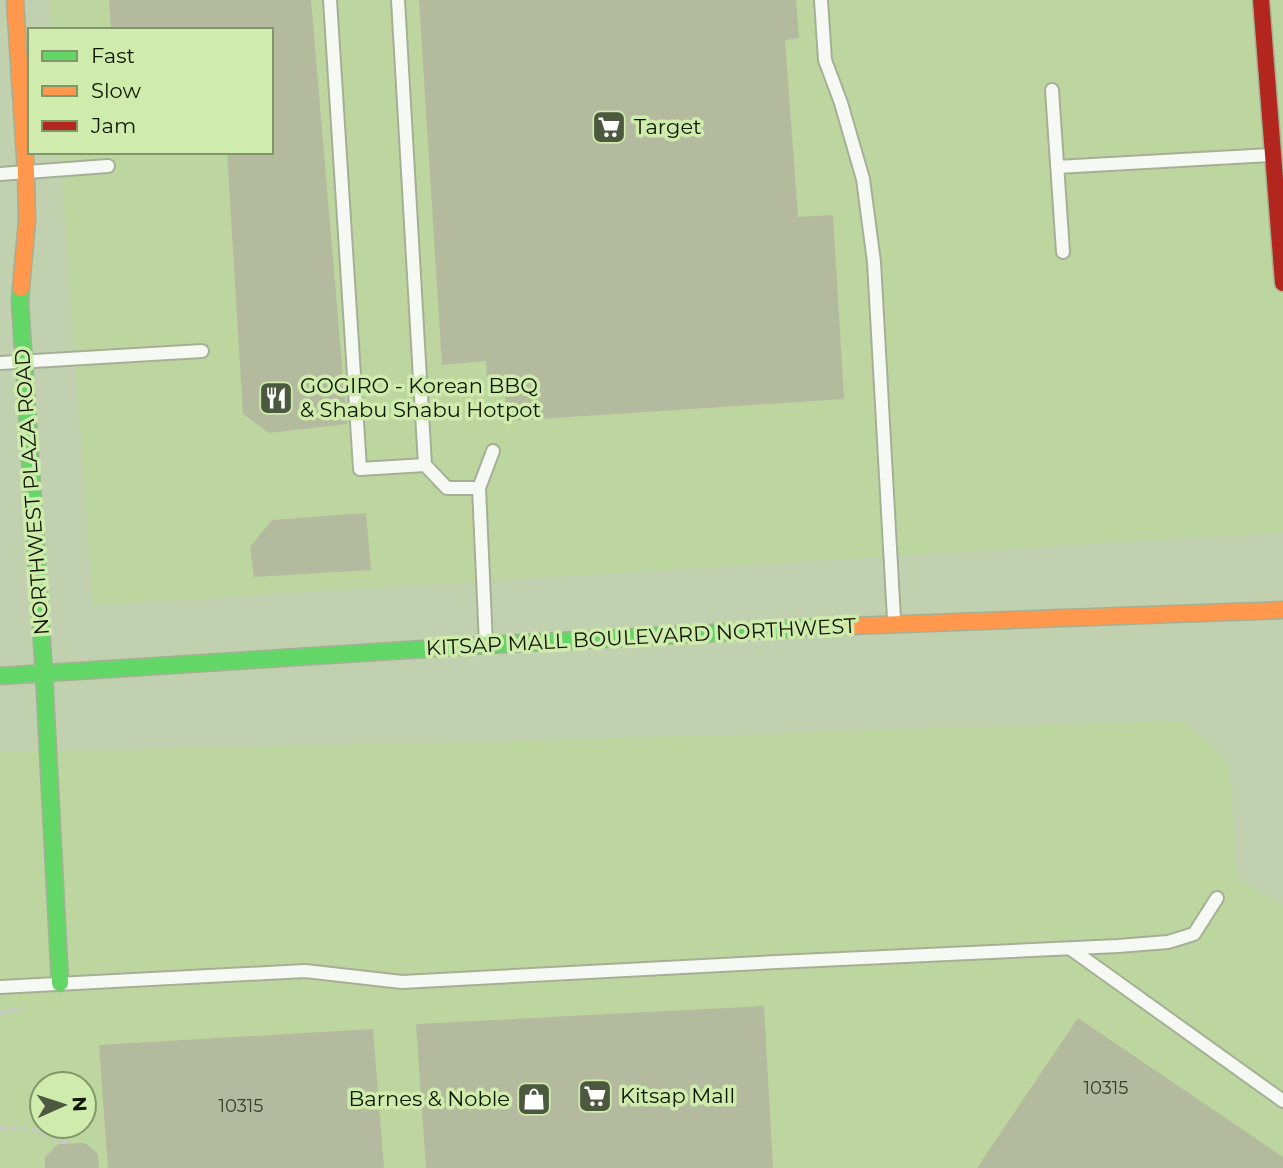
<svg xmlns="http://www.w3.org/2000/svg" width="1283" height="1168" font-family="Montserrat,sans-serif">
	<rect width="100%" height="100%" fill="#c1d1af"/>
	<!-- built -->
	<path fill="#bdd6a0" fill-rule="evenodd" d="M49 0H1283V532L93 605 60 152H271V30H51Z
		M1180 721 1211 745 1229 764 1237 878 1283 905V1168H0V752L521 741ZM42 1084H84V1126H42Z"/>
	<!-- building -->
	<path fill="#b3ba9e" d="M109 0H311L347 424 269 433 243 414 227 152H271V30H111Z
		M419 0H796L799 38 785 40 798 217 833 215 844 399 507 421 505 394 488 396 486 361 442 365Z
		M366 513 371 570 254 577 250 547 272 520Z
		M764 1006 773 1168H426L416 1024Z
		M1078 1018 1283 1157V1168H977Z
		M373 1029 384 1168H108L99 1045Z
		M85 1143 98 1154 99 1168H45V1157L58 1144Z"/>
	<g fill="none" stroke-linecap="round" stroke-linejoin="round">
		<!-- lane casing -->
		<g stroke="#a4b095" stroke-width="16">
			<path id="lane" d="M330 0 360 469 425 465
				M398 0 425 465 447 488H479
				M821 0 825 60 841 103 863 179 874 262 894 619
				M1052 90 1063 252
				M1057 167 1270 155
				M0 174 108 166
				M0 363 202 351
				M486 644 479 488 493 451
				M1071 949 1283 1101
				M0 987 305 971 402 982 777 962 1118 946 1168 942 1194 934 1217 898"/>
		</g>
		<!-- fast casing -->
		<g stroke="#a4b095" stroke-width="19">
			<path id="fast" d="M21 288 20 302 44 674 60 983
				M0 676 487 645 823 627"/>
		</g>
		<!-- slow casing -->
		<g stroke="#a4b095" stroke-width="19">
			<path id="slow" d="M15 0 26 173 27 221 21 288
				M823 627 1283 610"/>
		</g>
		<!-- jam casing -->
		<g stroke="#a4b095" stroke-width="19">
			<path id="jam" d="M1261 0 1283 283"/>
		</g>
		<!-- path -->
		<path stroke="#c6cbc1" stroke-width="4.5" stroke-dasharray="7 3.5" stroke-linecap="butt" d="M0 1013 24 1008
			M0 1128 33 1129 70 1144"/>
		<!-- lane -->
		<use href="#lane" stroke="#f6f8f3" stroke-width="12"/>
		<!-- fast -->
		<use href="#fast" stroke="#63d668" stroke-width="16"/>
		<!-- slow -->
		<use href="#slow" stroke="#ff974d" stroke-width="16"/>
		<!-- jam -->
		<use href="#jam" stroke="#b3261e" stroke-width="16"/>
	</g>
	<!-- icons -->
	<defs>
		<g id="supermarket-square" transform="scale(1.75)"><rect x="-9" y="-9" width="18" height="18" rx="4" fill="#4d593f" stroke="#cfecad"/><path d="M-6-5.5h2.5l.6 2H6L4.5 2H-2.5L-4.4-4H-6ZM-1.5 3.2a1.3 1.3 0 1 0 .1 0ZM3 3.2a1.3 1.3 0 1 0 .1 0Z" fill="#fff"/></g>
		<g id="restaurant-square" transform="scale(1.75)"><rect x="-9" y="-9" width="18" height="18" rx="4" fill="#4d593f" stroke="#cfecad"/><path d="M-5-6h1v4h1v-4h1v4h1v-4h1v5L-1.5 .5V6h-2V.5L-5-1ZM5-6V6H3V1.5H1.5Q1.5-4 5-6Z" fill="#fff"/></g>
		<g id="shop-square" transform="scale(1.75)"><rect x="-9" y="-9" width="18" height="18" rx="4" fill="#4d593f" stroke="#cfecad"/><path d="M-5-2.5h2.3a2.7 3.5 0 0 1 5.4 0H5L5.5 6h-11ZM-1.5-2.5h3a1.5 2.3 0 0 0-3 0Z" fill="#fff"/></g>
	</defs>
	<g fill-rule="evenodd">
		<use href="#supermarket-square" x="609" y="127"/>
		<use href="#restaurant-square" x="276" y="398"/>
		<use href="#supermarket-square" x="595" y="1096"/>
		<use href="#shop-square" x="534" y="1099"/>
	</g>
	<g text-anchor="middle" stroke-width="7" stroke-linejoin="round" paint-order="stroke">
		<!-- number labels -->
		<g font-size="18" fill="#384029">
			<text x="1106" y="1094">10315</text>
			<text x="241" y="1112">10315</text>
		</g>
		<!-- poi labels -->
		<g font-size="21" fill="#0f1802" stroke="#cfecad" text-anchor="start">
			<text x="634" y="134">Target</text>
			<text x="300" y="393">GOGIRO - Korean BBQ<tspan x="300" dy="24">&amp; Shabu Shabu Hotpot</tspan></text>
			<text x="620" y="1103">Kitsap Mall</text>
			<text x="510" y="1106" text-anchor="end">Barnes &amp; Noble</text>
		</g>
		<!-- street labels -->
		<g font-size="21" fill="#0f1802" stroke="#cfecad">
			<text transform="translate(32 492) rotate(-94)" y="7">NORTHWEST PLAZA ROAD</text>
			<text transform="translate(641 637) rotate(-3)" y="7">KITSAP MALL BOULEVARD NORTHWEST</text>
		</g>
	</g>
	<!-- legend -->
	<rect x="28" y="28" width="245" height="126" fill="#cfecad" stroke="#829769" stroke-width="2"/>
	<rect x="42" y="51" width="35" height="10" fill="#63d668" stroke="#829769" stroke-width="2"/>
	<text x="91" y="63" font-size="21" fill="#0f1802">Fast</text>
	<rect x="42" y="86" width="35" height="10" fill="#ff974d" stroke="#829769" stroke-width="2"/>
	<text x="91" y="98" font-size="21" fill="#0f1802">Slow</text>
	<rect x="42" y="121" width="35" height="10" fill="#b3261e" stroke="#829769" stroke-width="2"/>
	<text x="91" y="133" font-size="21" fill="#0f1802">Jam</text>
	<!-- north arrow -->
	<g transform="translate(63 1105) rotate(87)"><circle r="33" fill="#cfecad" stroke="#829769" stroke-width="2"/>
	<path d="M0-5L12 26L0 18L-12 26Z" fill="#4d593f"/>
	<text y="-10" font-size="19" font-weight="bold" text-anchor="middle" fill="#0f1802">N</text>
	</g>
</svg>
